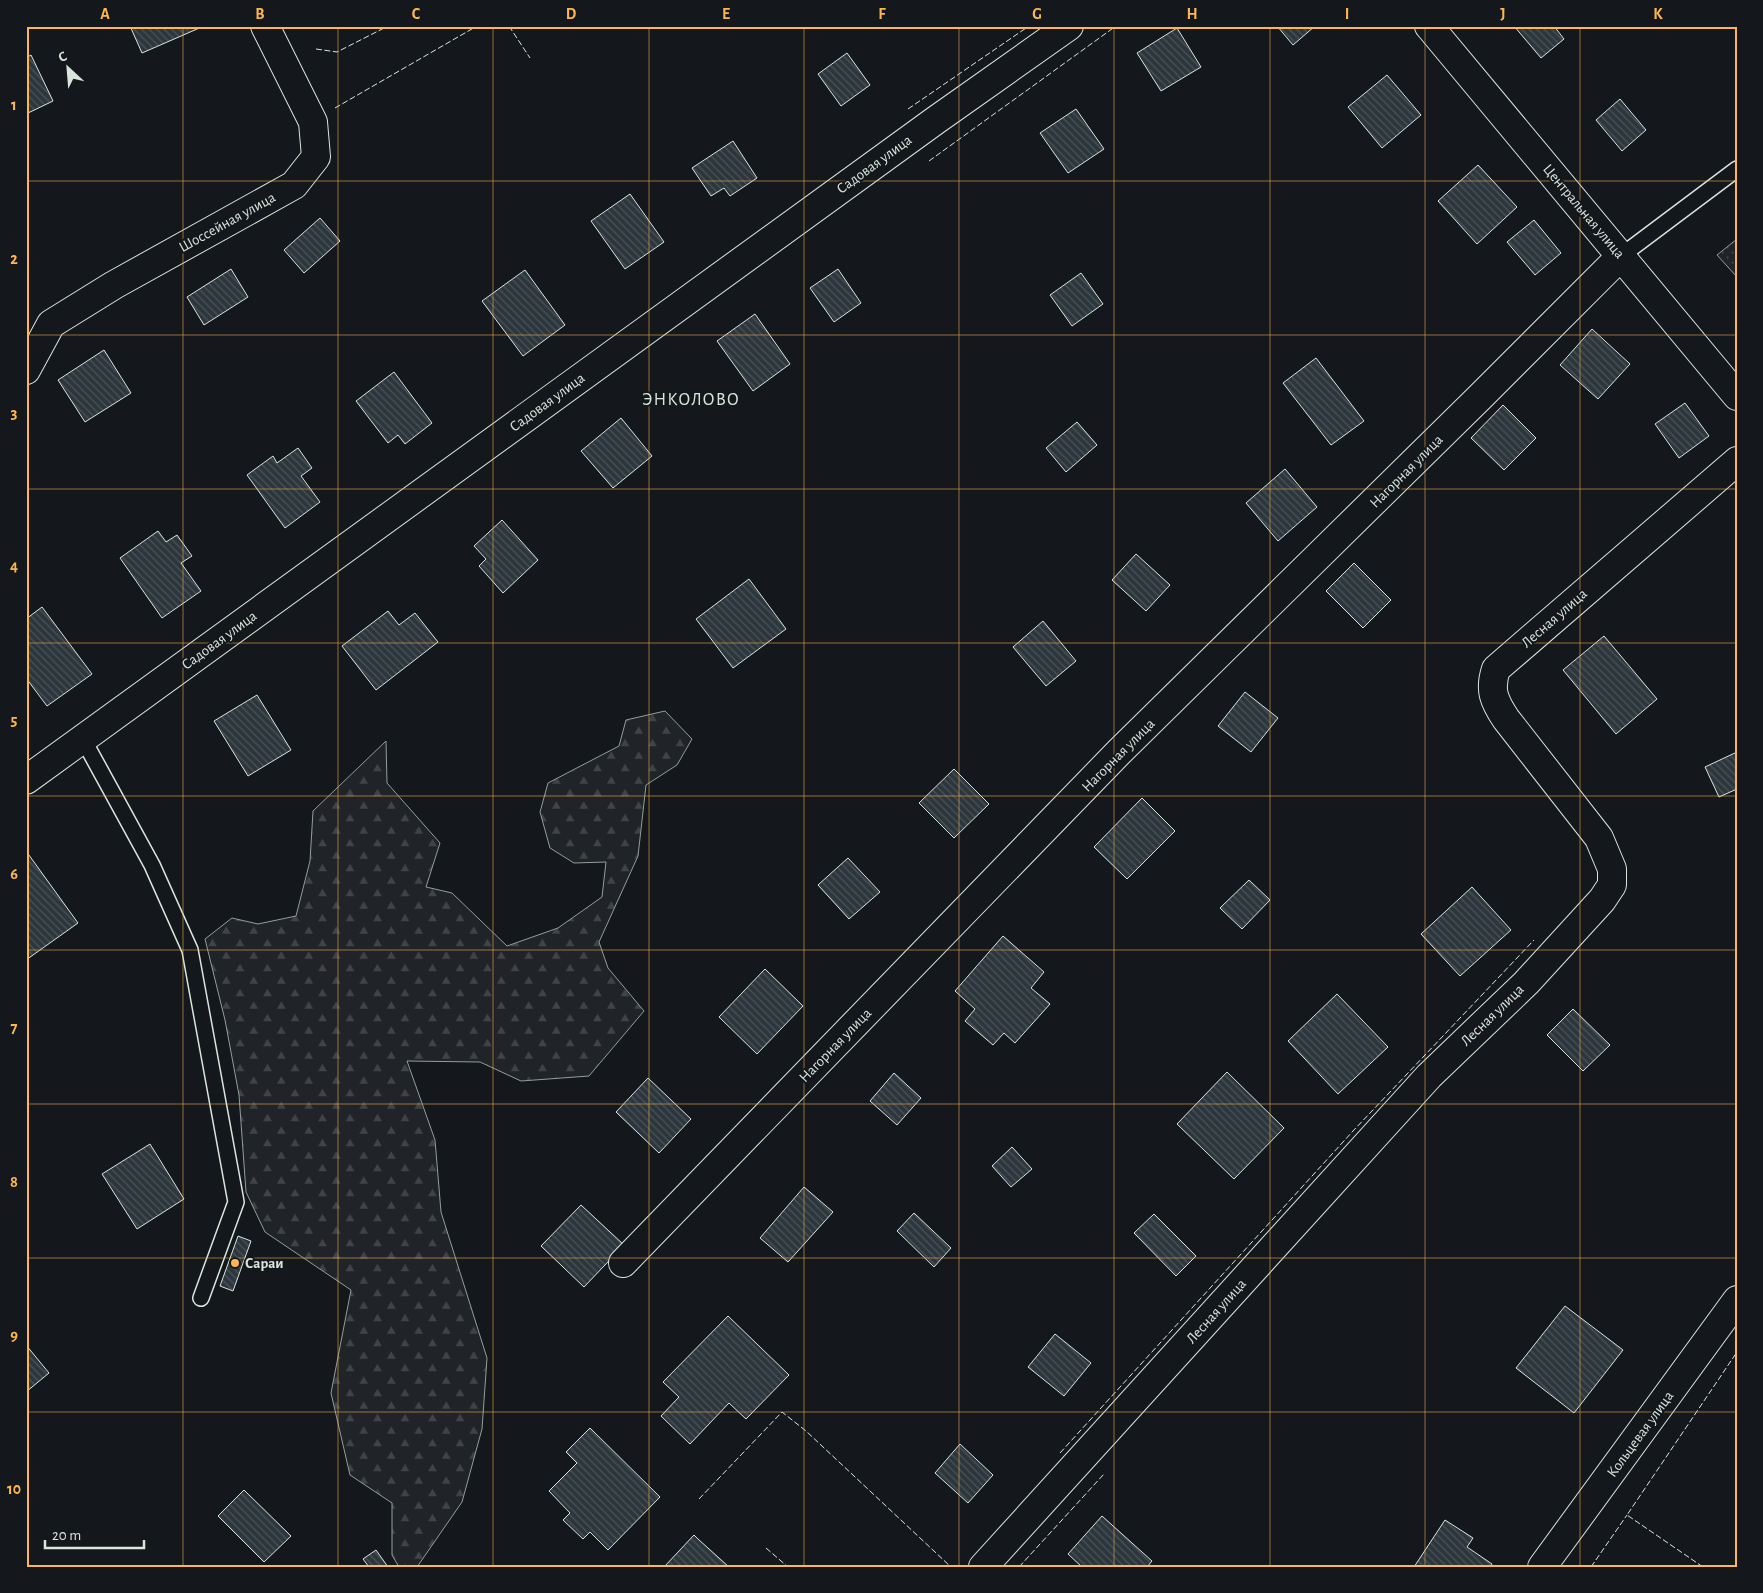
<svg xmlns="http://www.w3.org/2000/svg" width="1763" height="1593" font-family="'Alegreya Sans',sans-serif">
	<defs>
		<pattern id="grass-dots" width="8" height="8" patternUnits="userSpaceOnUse" patternTransform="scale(1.25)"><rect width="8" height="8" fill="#202428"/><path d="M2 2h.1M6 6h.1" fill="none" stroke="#404447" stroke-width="1.8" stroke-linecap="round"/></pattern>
		<pattern id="forest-firs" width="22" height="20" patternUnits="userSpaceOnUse" patternTransform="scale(1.25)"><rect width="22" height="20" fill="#202428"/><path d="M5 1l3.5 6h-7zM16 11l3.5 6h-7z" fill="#404447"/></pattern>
		<pattern id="building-back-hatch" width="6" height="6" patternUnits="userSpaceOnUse" patternTransform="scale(1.25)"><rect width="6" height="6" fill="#2c363c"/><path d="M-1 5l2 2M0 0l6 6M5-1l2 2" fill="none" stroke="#4a5358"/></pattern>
	</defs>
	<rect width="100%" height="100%" fill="#14181c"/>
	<!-- grass -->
	<path fill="url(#grass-dots)" stroke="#939e99" d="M1737 239V277L1717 255Z"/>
	<!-- forest -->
	<path fill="url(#forest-firs)" stroke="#939e99" d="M665 711 692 739 677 765 646 785 638 856 599 942 608 968 644 1011 589 1076 521 1081 480 1062 407 1061 435 1140 441 1212 487 1358 482 1429 462 1502 417 1567H399L392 1555V1503L350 1475 331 1393 351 1290 265 1232 246 1192 239 1095 225 1020 205 939 232 918 258 924 296 916 310 861 313 811 386 741 387 783 440 843 426 887 452 893 507 946 558 928 602 897 606 862 574 863 550 848 540 812 548 783 619 746 626 720Z"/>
	<!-- building -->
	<path fill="url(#building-back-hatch)" stroke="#d8e6dc" d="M130 26H204L142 53Z
		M1277 26H1315L1293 45Z
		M1514 26H1554L1564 39 1541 58Z
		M1177 28 1201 67 1161 91 1137 53Z
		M847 53 870 85 841 106 818 74Z
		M31 55 53 101 26 114V58Z
		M1387 75 1421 115 1382 148 1348 107Z
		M1620 99 1646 130 1622 151 1596 120Z
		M1076 109 1104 149 1068 173 1040 133Z
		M733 141 757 178 730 196 724 188 711 196 692 168Z
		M1478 165 1517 207 1477 244 1438 201Z
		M630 194 664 242 625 269 591 221Z
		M320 218 340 241 304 273 284 250Z
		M1534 220 1561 253 1535 275 1507 242Z
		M231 269 248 297 204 325 187 297Z
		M838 269 861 303 834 322 810 288Z
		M525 270 565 325 523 356 482 301Z
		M1081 273 1103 304 1072 326 1050 295Z
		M755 314 790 364 753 391 717 341Z
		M1592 329 1630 364 1598 399 1560 365Z
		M104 350 131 393 85 422 58 380Z
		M1316 358 1364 421 1331 445 1283 383Z
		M394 372 432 423 405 444 398 435 388 443 356 401Z
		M1685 403 1709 436 1679 458 1655 424Z
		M1503 405 1536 438 1504 470 1471 438Z
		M621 418 652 456 613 488 581 451Z
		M1077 422 1097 445 1066 472 1046 448Z
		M298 448 312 468 301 476 320 502 285 528 247 475 273 456 277 463Z
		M1285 469 1317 507 1278 541 1246 503Z
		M502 520 538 560 503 593 479 566 486 559 474 546Z
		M158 531 166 542 177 535 192 556 181 563 201 591 162 618 120 558Z
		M1136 554 1170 585 1146 611 1112 580Z
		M1354 563 1391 600 1363 628 1326 591Z
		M749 579 786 629 733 668 696 619Z
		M42 607 92 674 47 706 26 678V619Z
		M388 611 399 625 415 613 438 642 376 690 342 646Z
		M1043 621 1076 661 1046 686 1013 647Z
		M1604 636 1657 699 1616 734 1563 670Z
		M1245 692 1278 718 1251 752 1218 726Z
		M257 695 291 750 248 776 214 721Z
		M1737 752V789L1719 797 1705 767Z
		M954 769 989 804 954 838 919 803Z
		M1142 798 1175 831 1127 879 1094 847Z
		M26 851 78 923 26 960Z
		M848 858 880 892 849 919 818 885Z
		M1249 880 1270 900 1242 929 1220 908Z
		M1472 887 1511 930 1460 976 1421 934Z
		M1003 936 1044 972 1031 988 1050 1004 1015 1043 1004 1033 993 1045 965 1021 975 1009 955 991Z
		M765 969 803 1006 757 1054 719 1017Z
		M1337 994 1388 1047 1338 1094 1288 1041Z
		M1573 1009 1610 1045 1583 1071 1547 1035Z
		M1227 1072 1284 1128 1234 1179 1177 1124Z
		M894 1073 921 1098 897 1125 870 1101Z
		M648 1078 691 1119 659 1153 616 1112Z
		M150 1144 184 1199 137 1229 102 1174Z
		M1012 1147 1032 1169 1011 1187 992 1166Z
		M804 1187 833 1212 788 1262 760 1238Z
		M581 1205 624 1245 584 1287 541 1246Z
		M914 1213 951 1248 934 1267 897 1231Z
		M1154 1214 1196 1256 1176 1276 1134 1233Z
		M238 1236 251 1241 233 1291 220 1286Z
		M1565 1306 1623 1350 1574 1413 1516 1368Z
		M728 1316 789 1375 746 1419 729 1403 690 1444 661 1416 679 1397 663 1382Z
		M1055 1334 1091 1363 1064 1396 1028 1367Z
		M26 1345 49 1373 26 1392Z
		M590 1428 660 1497 608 1550 590 1532 583 1539 563 1520 570 1513 549 1491 577 1463 566 1452Z
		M960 1444 993 1475 968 1503 935 1473Z
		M244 1490 291 1536 264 1562 218 1516Z
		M1102 1516 1152 1561 1147 1567H1082L1068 1554Z
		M1445 1520 1473 1538 1467 1547 1492 1564 1491 1567H1414Z
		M694 1535 698 1539 729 1567H664Z
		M376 1550 388 1567H369L363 1559Z"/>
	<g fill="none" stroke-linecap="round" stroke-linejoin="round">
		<!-- lane casing -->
		<g stroke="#d8e6dc" stroke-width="18">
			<path id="lane" d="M1621 256 1737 169
				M83 739 152 865 190 950 236 1202 201 1298"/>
		</g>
		<!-- street casing -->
		<g stroke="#d8e6dc" stroke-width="30">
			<path id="street" d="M26 370 51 324 114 285 294 185 316 157 313 122 265 26
				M26 780 936 120 1069 26
				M623 1263 1119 752 1480 397 1621 256
				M983 1567 1429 1076 1526 983 1602 900 1612 885V869L1599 838 1506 719C1494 701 1489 690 1496 669L1737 461
				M1542 1567 1737 1300"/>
		</g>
		<!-- secondary casing -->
		<g stroke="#d8e6dc" stroke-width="30">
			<path id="secondary" d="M1429 26 1737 396"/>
		</g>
		<!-- lane -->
		<use href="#lane" stroke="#14181c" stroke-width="15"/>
		<!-- street -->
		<use href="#street" stroke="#14181c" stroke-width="28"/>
		<!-- secondary -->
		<use href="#secondary" stroke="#14181c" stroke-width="28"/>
		<!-- fence -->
		<path stroke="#d8e6dc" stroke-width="1" stroke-dasharray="6 2.5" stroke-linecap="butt" d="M509 26 530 58
			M316 49 337 52 388 26
			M335 108 477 26
			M908 109 1029 26
			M929 161 1116 26
			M1060 1453 1353 1131 1534 940
			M699 1499 782 1412 806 1431 951 1567
			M766 1548 788 1567
			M1019 1567 1104 1474
			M1591 1567 1627 1515
			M1703 1567 1627 1515 1737 1352"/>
	</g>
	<!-- grid -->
	<path fill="none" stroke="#ffb74d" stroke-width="1" stroke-opacity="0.55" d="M183 26V1567M338 26V1567M493 26V1567M649 26V1567M804 26V1567M959 26V1567M1114 26V1567M1270 26V1567M1425 26V1567M1580 26V1567M26 181H1737M26 335H1737M26 489H1737M26 643H1737M26 796H1737M26 950H1737M26 1104H1737M26 1258H1737M26 1412H1737"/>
	<!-- markers -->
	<circle fill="#ffb74d" stroke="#14181c" stroke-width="2" cx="235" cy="1263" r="5"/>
	<g text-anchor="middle" stroke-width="4" stroke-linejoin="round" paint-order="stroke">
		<!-- street labels -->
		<g font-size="15" fill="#d8e6dc" stroke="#14181c">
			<text transform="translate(874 164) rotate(-36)" y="5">Садовая улица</text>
			<text transform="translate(1584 211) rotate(50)" y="5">Центральная улица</text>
			<text transform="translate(227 222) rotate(-29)" y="5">Шоссейная улица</text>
			<text transform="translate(547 402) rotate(-36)" y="5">Садовая улица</text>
			<text transform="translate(1406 471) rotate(-45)" y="5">Нагорная улица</text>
			<text transform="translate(1554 618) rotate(-41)" y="5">Лесная улица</text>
			<text transform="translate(219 640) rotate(-36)" y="5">Садовая улица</text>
			<text transform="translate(1118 755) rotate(-45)" y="5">Нагорная улица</text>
			<text transform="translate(1492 1015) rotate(-44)" y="5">Лесная улица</text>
			<text transform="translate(835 1045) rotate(-46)" y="5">Нагорная улица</text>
			<text transform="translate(1216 1311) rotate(-48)" y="5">Лесная улица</text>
			<text transform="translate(1640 1434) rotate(-54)" y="5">Кольцевая улица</text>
		</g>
		<!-- poi labels -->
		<g font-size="15" font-weight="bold" fill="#d8e6dc" stroke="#14181c" text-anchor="start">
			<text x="245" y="1268">Сараи</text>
		</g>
		<!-- quarter labels -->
		<g font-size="18" letter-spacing="1" fill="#d8e6dc" stroke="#14181c">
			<text x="691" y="405">ЭНКОЛОВО</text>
		</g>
	</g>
	<!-- border -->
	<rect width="1763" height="1593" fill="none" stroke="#14181c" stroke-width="55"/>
	<!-- north arrow -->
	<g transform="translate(68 68) rotate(334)" stroke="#14181c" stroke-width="4" paint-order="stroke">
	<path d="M0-4L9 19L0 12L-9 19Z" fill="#d8e6dc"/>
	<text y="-8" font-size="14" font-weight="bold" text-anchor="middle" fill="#d8e6dc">С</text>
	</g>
	<!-- scale -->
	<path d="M45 1540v8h99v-8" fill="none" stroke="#d8e6dc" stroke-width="2.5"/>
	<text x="52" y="1540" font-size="15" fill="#d8e6dc" stroke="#14181c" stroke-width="4" paint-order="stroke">20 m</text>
	<rect x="28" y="28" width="1708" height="1538" fill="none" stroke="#ffb74d" stroke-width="2"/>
	<g font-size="16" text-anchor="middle" font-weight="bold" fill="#ffb74d">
		<text x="105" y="19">A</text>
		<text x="260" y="19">B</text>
		<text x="416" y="19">C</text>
		<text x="571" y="19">D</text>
		<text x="726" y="19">E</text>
		<text x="882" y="19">F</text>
		<text x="1037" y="19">G</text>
		<text x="1192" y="19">H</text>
		<text x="1347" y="19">I</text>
		<text x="1503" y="19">J</text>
		<text x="1658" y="19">K</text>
		<text x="14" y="110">1</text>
		<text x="14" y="264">2</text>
		<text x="14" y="418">3</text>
		<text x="14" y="571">4</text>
		<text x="14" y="725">5</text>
		<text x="14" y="879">6</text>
		<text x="14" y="1033">7</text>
		<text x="14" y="1187">8</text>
		<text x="14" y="1340">9</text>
		<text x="14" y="1494">10</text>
	</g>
</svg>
